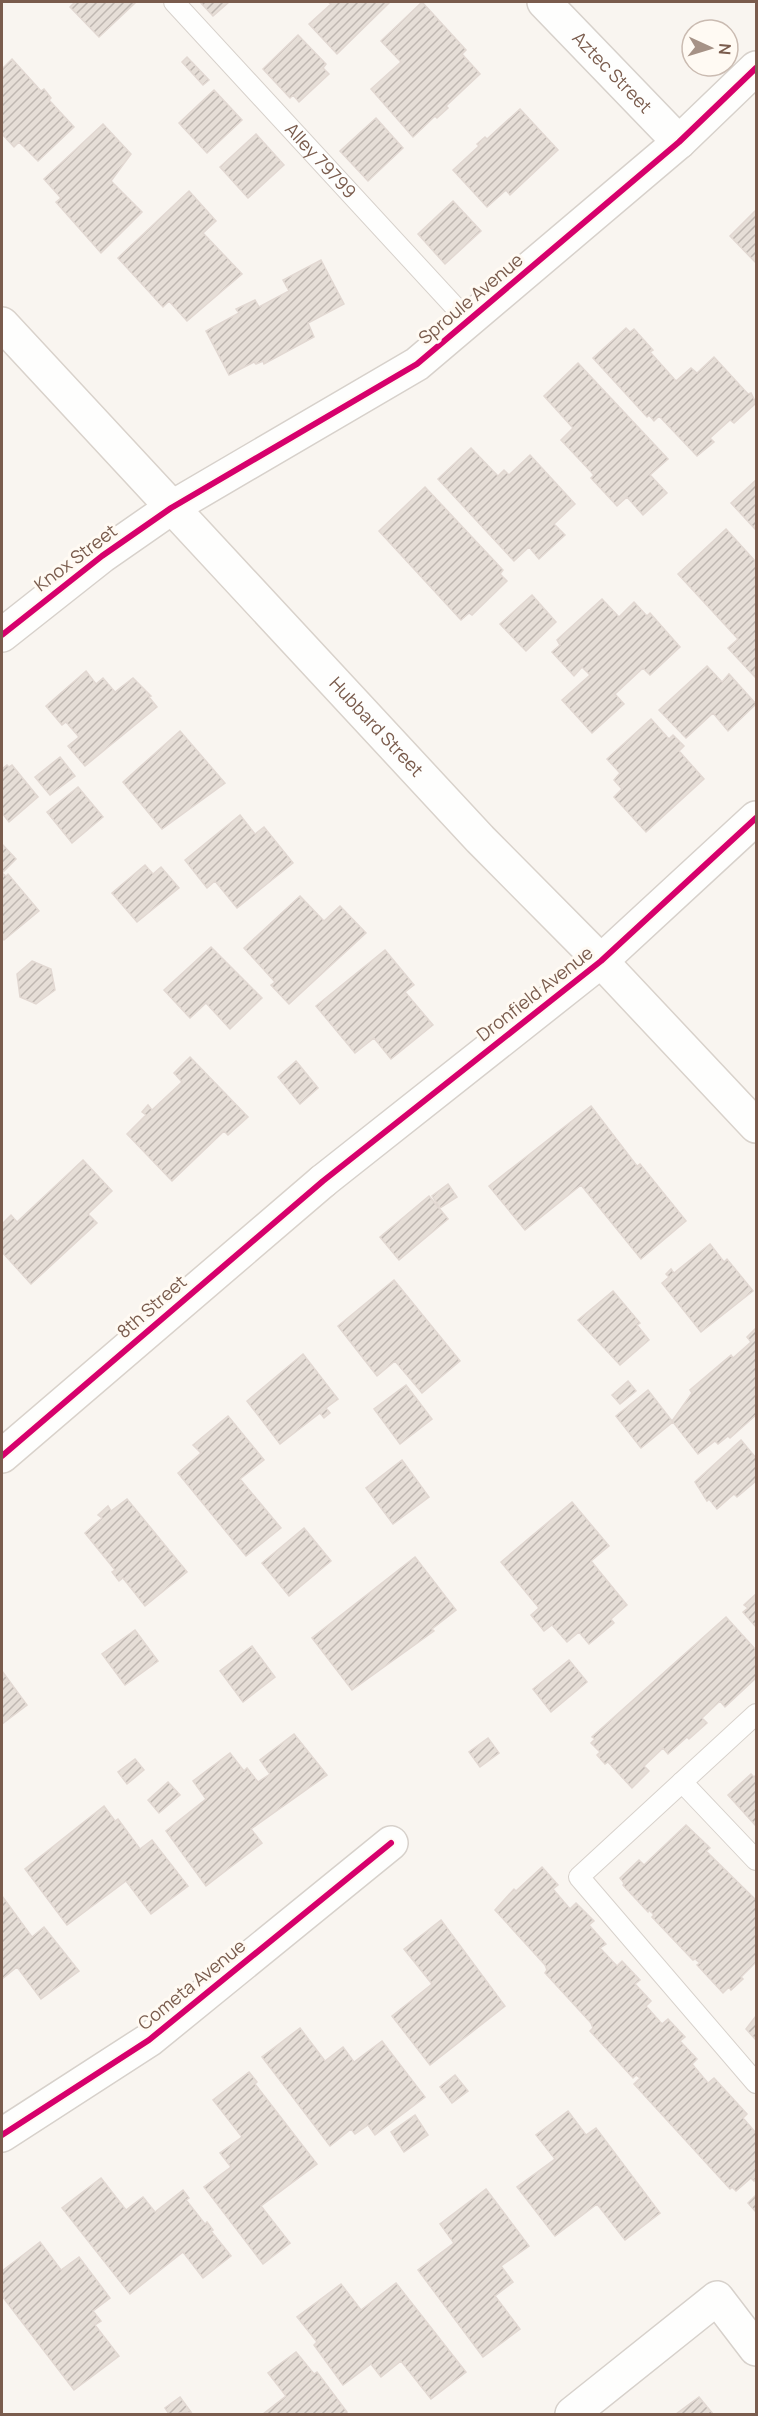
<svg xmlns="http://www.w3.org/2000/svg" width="758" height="2416" font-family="Manrope,sans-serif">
	<defs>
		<pattern id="building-hatch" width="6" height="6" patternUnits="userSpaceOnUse" patternTransform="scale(1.5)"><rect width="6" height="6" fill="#e6ded7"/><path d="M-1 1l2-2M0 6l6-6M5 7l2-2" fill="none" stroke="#bfb7b1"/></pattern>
	</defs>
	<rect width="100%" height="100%" fill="#f9f5f0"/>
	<!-- building -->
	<path fill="url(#building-hatch)" stroke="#e2d8d2" stroke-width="1.5" d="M75 2H134L135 3 99 37 70 7Z
		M200 2H229L213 16Z
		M328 2H390L337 54 309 24 331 4Z
		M422 2 466 50 462 54 480 74 446 106 448 108 437 118 435 116 413 137 371 89 401 62 381 41Z
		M298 35 326 64 323 68 329 74 299 102 293 95 290 98 263 69Z
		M187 57 209 80 203 85 182 62Z
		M12 59 41 91 44 89 51 98 49 100 74 127 38 161 19 142 14 147 2 134V69Z
		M214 90 242 120 207 153 179 123Z
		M520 109 558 150 510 195 506 190 487 207 453 170 479 146 477 144 485 137 487 139Z
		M376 118 403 148 368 181 340 151Z
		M103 124 131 154 111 181 142 212 101 253 56 202 61 198 44 179Z
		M256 134 284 165 248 198 220 167Z
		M189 191 216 221 203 233 242 274 187 321 169 301 163 307 118 258Z
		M453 201 481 231 445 264 418 234Z
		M756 210V263L730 236Z
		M321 260 344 304 308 323 314 337 264 364 263 361 256 364 254 362 229 375 206 331 239 313 236 309 255 300 259 307 289 291 283 280Z
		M626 328 630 332 634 329 653 350 650 352 676 381 691 368 697 373 714 357 748 394 751 393 756 403 734 423 730 420 710 438 714 442 697 456 659 416 654 421 649 415 647 417 593 358Z
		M578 363 668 459 650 475 667 493 643 515 627 497 617 506 591 478 594 475 561 440 573 428 544 396Z
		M471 448 498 476 504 470 509 475 530 455 575 504 554 524 565 535 539 559 529 547 514 561 438 479Z
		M756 480V530L731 503Z
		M425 487 503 570 500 574 507 581 472 615 469 613 461 620 379 531Z
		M726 529 756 562V678L728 648 738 639 678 574Z
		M532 595 556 622 526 651 500 624Z
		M602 599 619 617 634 602 647 616 650 613 680 647 650 675 643 668 615 694 624 704 592 733 562 700 590 675 582 667 574 676 552 652 560 645 557 640Z
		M707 666 722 682 729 674 756 704 728 731 713 713 686 738 659 710Z
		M86 671 96 684 103 678 115 692 133 678 151 696 149 697 157 707 85 766 68 746 79 737 66 722 62 725 46 706Z
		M651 719 669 739 673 735 684 746 679 751 704 779 646 832 614 797 622 789 614 780 620 773 607 759Z
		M180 731 225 783 162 829 123 782Z
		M60 757 75 776 50 795 35 777Z
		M7 765 9 767 12 765 38 797 9 822 2 813V769Z
		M78 787 103 817 72 843 47 812Z
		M240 815 255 834 264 827 293 863 237 908 215 881 207 888 185 860Z
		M2 844 16 859 2 873 6 876 8 874 39 911 4 940 2 937Z
		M145 865 153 874 161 867 179 888 137 922 112 893Z
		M300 896 324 921 340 906 366 933 289 1004 271 985 275 982 244 948Z
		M211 947 262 998 230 1029 206 1003 190 1018 164 990Z
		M385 950 414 985 405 992 433 1025 391 1059 374 1038 355 1053 316 1006Z
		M32 961 51 969 55 990 36 1004 20 997 17 974Z
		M190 1057 248 1117 228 1135 224 1131 172 1181 127 1134 146 1115 142 1112 148 1105 152 1110 182 1082 174 1073Z
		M296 1061 318 1088 300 1104 278 1077Z
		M591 1106 637 1166 640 1164 686 1221 641 1259 581 1185 525 1230 489 1186Z
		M83 1160 112 1191 88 1214 97 1223 31 1284 2 1252V1224L11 1215 17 1222Z
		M448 1184 457 1197 440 1208 432 1196Z
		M429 1196 448 1219 399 1260 380 1237Z
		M710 1244 724 1262 727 1259 753 1291 701 1332 662 1283 669 1277 666 1274 671 1269 674 1273Z
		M394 1280 460 1361 422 1393 395 1361 377 1376 338 1326Z
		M613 1291 640 1323 637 1325 649 1340 620 1365 578 1320Z
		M756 1328V1415L730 1438 728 1436 718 1444 715 1441 698 1454 673 1422 641 1448 616 1416 648 1390 672 1421 692 1393 690 1390 731 1355 733 1358 751 1342 747 1337Z
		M303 1354 338 1399 326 1408 330 1413 324 1418 320 1413 280 1444 247 1401Z
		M628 1381 636 1391 620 1404 612 1395Z
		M406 1385 432 1419 400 1444 374 1409Z
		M228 1416 264 1460 240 1479 281 1528 246 1556 178 1473 201 1453 193 1445Z
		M741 1440 756 1458V1481L737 1497 734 1494 717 1509 709 1499 707 1501 695 1482Z
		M402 1460 429 1497 393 1524 366 1488Z
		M127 1499 187 1572 145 1606 123 1578 119 1581 112 1572 115 1570 85 1533 102 1518 98 1515 108 1506 111 1511Z
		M572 1502 609 1546 591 1561 627 1605 611 1619 614 1623 589 1644 579 1632 567 1642 552 1625 544 1631 531 1615 539 1608 501 1562Z
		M304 1528 331 1561 289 1596 262 1563Z
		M415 1557 456 1610 432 1629 434 1631 352 1690 312 1638Z
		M756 1594V1627L743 1612 748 1608 744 1605Z
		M726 1617 756 1650V1678L725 1707 720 1701 702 1718 707 1723 689 1739 687 1737 668 1754 663 1748 644 1766 649 1771 632 1788 608 1762 605 1764 597 1755 600 1752 591 1743 595 1739 592 1737Z
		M135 1630 158 1661 125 1685 102 1654Z
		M252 1646 275 1677 243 1702 220 1671Z
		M569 1660 587 1682 551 1712 533 1689Z
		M2 1671 27 1705 2 1724Z
		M294 1734 327 1775 251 1829 262 1843 206 1886 166 1831 206 1799 193 1781 230 1753 244 1771 247 1768 258 1782 270 1774 260 1760Z
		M488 1738 499 1753 480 1767 469 1752Z
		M135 1759 144 1770 127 1784 118 1772Z
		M751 1774 754 1777 756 1775V1826L728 1795Z
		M168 1782 180 1795 159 1813 148 1800Z
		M104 1806 115 1821 118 1819 140 1849 152 1840 188 1886 151 1914 126 1881 67 1925 25 1869Z
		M686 1825 710 1848 706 1851 756 1900V1962L741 1977 743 1979 731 1990 729 1987 723 1993 697 1965 700 1963 695 1959 693 1960 652 1917 654 1915 649 1910 648 1912 623 1885 624 1883 620 1878 639 1860 644 1865Z
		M542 1867 558 1885 553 1889 570 1909 576 1903 594 1921 589 1925 606 1944 600 1948 617 1966 622 1961 640 1980 635 1984 651 2001 646 2006 662 2024 668 2019 685 2037 680 2041 697 2059 692 2064 708 2083 714 2078 747 2114 743 2118 756 2133V2178L754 2181 751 2178 736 2191 732 2187 730 2189 634 2084 640 2078 636 2075 633 2078 590 2031 593 2028 591 2023 545 1973 547 1970 545 1965 495 1910 514 1889 516 1891Z
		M2 1896 32 1937 44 1927 79 1971 41 1999 17 1967 2 1979Z
		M441 1920 505 2006 430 2065 392 2016 432 1984 404 1949Z
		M756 2016V2040L746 2029Z
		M300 2028 325 2061 343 2047 354 2062 382 2041 425 2097 375 2135 368 2125 355 2134 351 2129 330 2146 262 2057Z
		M249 2072 257 2082 255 2084 317 2164 261 2206 290 2243 263 2264 204 2187 231 2167 220 2153 242 2137 213 2100Z
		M455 2075 468 2091 452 2103 440 2087Z
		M568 2111 586 2135 596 2128 660 2213 625 2240 597 2204 555 2236 517 2187 555 2159 536 2135Z
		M415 2115 428 2135 404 2152 391 2132Z
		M101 2178 126 2210 143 2197 155 2212 183 2190 189 2198 186 2200 205 2224 207 2222 213 2230 211 2231 231 2256 203 2278 183 2252 130 2294 62 2208Z
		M486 2189 529 2246 501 2266 513 2282 495 2296 520 2329 483 2357 418 2270 454 2243 440 2224Z
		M756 2195V2212L748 2203Z
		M40 2242 61 2270 79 2257 110 2298 93 2311 101 2321 95 2325 119 2356 74 2390 2 2296V2271Z
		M396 2283 466 2372 431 2399 401 2361 381 2377 371 2364 343 2385 314 2345 317 2342 297 2317 341 2284 361 2310Z
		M296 2352 314 2374 317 2372 347 2412 344 2414H263L286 2396 268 2373Z
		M180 2397 191 2412 169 2414 165 2408Z
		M699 2397 713 2414H676Z"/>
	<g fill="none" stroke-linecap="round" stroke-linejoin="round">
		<!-- lane casing -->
		<g stroke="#d7d1cb" stroke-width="22">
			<g id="lane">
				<path id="s1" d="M174 2 468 321"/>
				<path d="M756 1714 579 1877 756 2083"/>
				<path d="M682 1782 756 1860"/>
			</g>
		</g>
		<!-- street casing -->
		<g stroke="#d7d1cb" stroke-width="36">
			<g id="street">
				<path id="s2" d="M544 2 679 142"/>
				<path d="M2 635 102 556 171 508 417 364 679 142 756 68"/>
				<path d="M323 1181 601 961 756 818"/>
				<path d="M2 2135 149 2040 391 1843"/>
				<path d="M572 2414 717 2298 756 2349"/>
			</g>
		</g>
		<!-- secondary casing -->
		<g stroke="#d9d2cb" stroke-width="36">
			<g id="secondary">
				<path id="s3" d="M2 324 480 839 601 961 756 1126"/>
				<path d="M2 1456 323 1181"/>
			</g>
		</g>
		<!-- lane -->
		<use href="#lane" stroke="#fefefd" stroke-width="20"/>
		<!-- street -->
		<use href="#street" stroke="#fefefd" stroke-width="33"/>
		<!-- secondary -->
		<use href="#secondary" stroke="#fefefd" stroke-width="33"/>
		<!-- cycleway casing -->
		<g stroke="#fffaf3" stroke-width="10">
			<path id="cycleway" d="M2 635 102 556 171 508 417 364 679 142 756 68
				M2 1456 323 1181 601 961 756 818
				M2 2135 149 2040 391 1843"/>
		</g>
		<!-- cycleway -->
		<use href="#cycleway" stroke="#d6006c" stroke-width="6"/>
	</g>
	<g text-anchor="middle" stroke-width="6" stroke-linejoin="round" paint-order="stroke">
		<!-- street labels -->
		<g font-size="18" fill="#7a5c4d" stroke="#fffaf3">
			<text dy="6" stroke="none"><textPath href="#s2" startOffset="98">Aztec Street</textPath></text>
			<text dy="6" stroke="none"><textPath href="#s1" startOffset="216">Alley 79799</textPath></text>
			<text transform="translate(471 299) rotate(-40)" y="6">Sproule Avenue</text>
			<text transform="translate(76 558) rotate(-37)" y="6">Knox Street</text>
			<text dy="6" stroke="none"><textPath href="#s3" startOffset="550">Hubbard Street</textPath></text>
			<text transform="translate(535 994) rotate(-38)" y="6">Dronfield Avenue</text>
			<text transform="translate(152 1307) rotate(-41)" y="6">8th Street</text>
			<text transform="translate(192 1985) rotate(-39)" y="6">Cometa Avenue</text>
		</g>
	</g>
	<!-- border -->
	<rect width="758" height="2416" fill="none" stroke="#7a5c4d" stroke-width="6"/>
	<!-- north arrow -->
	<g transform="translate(710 48) rotate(94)"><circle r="28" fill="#fffaf3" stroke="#cabbb1" stroke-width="1.5"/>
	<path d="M0-4.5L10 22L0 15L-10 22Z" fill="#a69286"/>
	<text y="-9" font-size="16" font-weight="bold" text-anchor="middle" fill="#7a5c4d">N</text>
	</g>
</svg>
